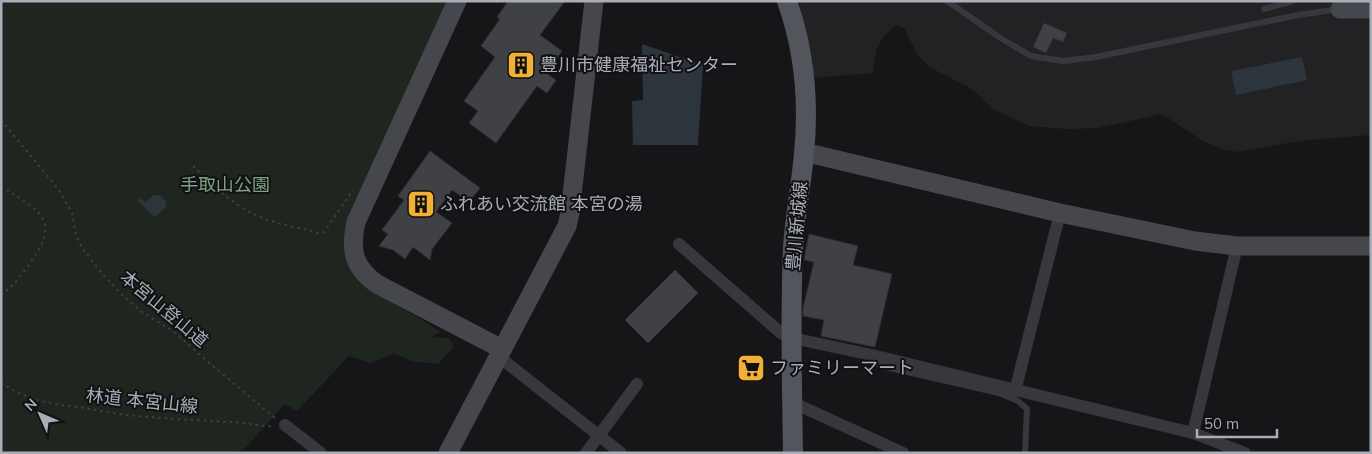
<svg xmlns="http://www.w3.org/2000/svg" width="1372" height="454" font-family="Mulish,'Noto Sans JP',sans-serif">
	<rect width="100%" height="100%" fill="#161618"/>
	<!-- built -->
	<path fill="#222225" d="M799 1H1371V135L1299 141 1238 152 1221 149 1205 142 1162 114 1098 128 1066 129 1029 126 993 109 972 89 929 67 917 54 904 28 896 25 884 36 876 50 873 73 813 78V60Z"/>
	<!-- green -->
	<path fill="#1e261f" d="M1 1H452L347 226V262L360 282 441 332 430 337 449 338 454 347 438 364 411 361 394 353 371 363 349 356 297 411 285 404 246 447 238 453H1Z"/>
	<!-- water -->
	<path fill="#2c353c" d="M642 44 703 65 698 145H633L632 101 643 100Z
		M1302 57 1307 80 1236 95 1231 71Z
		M154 195H160L166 202V207L156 216H153L138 201 141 198 145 202Z"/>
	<!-- building -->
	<path fill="#404145" stroke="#303034" d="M508 1H565L540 35 562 51 546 73 556 80 547 93 537 86 496 143 469 123 478 111 464 101 495 57 481 46 500 19 497 17Z
		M1044 23 1067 33 1063 42 1053 38 1046 53 1033 47Z
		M430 151 480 188 469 202 452 190 436 212 452 223 432 249 430 260 413 247 405 259 393 250 379 246 388 234 382 230 404 200 398 196Z
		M809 234 858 246 853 265 892 274 875 347 821 336 824 320 803 316V308L814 262 804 260Z
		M675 270 698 293 648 343 625 320Z
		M741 355H760L761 381H742Z"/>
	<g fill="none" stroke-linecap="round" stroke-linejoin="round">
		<!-- path -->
		<path stroke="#3d3f44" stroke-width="2" stroke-dasharray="2.5 4" stroke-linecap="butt" d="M1 120 59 190 72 213 76 235 82 248 100 271 121 294 142 312 173 331 214 367 275 418
			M193 166C214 187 236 208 265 219 282 225 301 228 318 233L324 232 353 190
			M1 186C40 212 63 219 28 266 21 275 12 289 1 294
			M1 383C17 393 36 401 55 404 65 406 75 406 85 408 132 418 181 419 229 422 245 422 260 427 275 426"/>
		<!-- lane -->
		<path stroke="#37383d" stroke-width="6" d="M947 1 1002 39 1031 56 1063 61 1096 57 1298 15 1339 9
			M1264 9 1293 1
			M872 355 875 362 881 366 999 393 1018 401 1027 409 1025 453"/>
		<!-- street -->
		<path stroke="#37383d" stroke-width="12" d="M679 244 781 333 792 338 872 355 1193 433 1245 453
			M498 356 621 453
			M1015 391 1060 213
			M792 405H798L903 453
			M285 425 321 453
			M1193 433 1237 246
			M586 453 637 384"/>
		<!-- secondary -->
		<path stroke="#45474d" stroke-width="19" d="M457 1 356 222C350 250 353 267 377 284L502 349
			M1340 9H1371
			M804 152 1060 213 1195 241 1237 246H1371
			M448 453 567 226 570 213 594 1"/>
		<!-- primary -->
		<path stroke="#53555c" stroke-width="20" d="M787 1C804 49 809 103 804 154 801 186 795 217 793 248 790 316 792 385 793 453"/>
	</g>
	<!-- icons -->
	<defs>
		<g id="building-square" transform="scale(1.4375)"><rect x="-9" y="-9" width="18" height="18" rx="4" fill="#f2b134" stroke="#111113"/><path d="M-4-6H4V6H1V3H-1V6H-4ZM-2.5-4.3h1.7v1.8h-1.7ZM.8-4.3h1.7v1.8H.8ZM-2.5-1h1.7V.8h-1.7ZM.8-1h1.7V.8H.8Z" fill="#111"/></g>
		<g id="supermarket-square" transform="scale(1.4375)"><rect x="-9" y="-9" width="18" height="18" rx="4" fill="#f2b134" stroke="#111113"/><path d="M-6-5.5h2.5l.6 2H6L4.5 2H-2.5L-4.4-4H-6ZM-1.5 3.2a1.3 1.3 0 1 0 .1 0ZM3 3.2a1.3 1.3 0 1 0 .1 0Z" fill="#111"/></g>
	</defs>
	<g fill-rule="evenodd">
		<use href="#building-square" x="521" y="65"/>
		<use href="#building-square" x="421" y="204"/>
		<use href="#supermarket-square" x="751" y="368"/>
	</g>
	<g text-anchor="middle" stroke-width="4" stroke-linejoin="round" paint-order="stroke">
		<!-- poi labels -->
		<g font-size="18" fill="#a8adb8" stroke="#111113" text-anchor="start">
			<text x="540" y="71">豊川市健康福祉センター</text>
			<text x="440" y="210">ふれあい交流館 本宮の湯</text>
			<text x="770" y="374">ファミリーマート</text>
		</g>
		<!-- park labels -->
		<g font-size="18" fill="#7fa381" stroke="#111113">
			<text x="225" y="191">手取山公園</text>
		</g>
		<!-- street labels -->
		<g font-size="18" fill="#a8adb8" stroke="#111113">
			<text transform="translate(797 226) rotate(-85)" y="6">豊川新城線</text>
			<text transform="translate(164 309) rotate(40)" y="6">本宮山登山道</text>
			<text transform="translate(142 401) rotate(6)" y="6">林道 本宮山線</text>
		</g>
	</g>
	<!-- border -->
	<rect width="1372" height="454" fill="none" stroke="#a8adb8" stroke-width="5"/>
	<!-- north arrow -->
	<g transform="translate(40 414) rotate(315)" stroke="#111113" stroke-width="4" paint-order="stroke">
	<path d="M0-4L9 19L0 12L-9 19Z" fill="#a8adb8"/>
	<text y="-8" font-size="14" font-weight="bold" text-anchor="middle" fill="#a8adb8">N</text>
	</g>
	<!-- scale -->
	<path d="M1197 429v8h80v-8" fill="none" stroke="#a8adb8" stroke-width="2.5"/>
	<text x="1204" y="429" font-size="15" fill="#a8adb8" stroke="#111113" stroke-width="4" paint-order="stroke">50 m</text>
</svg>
